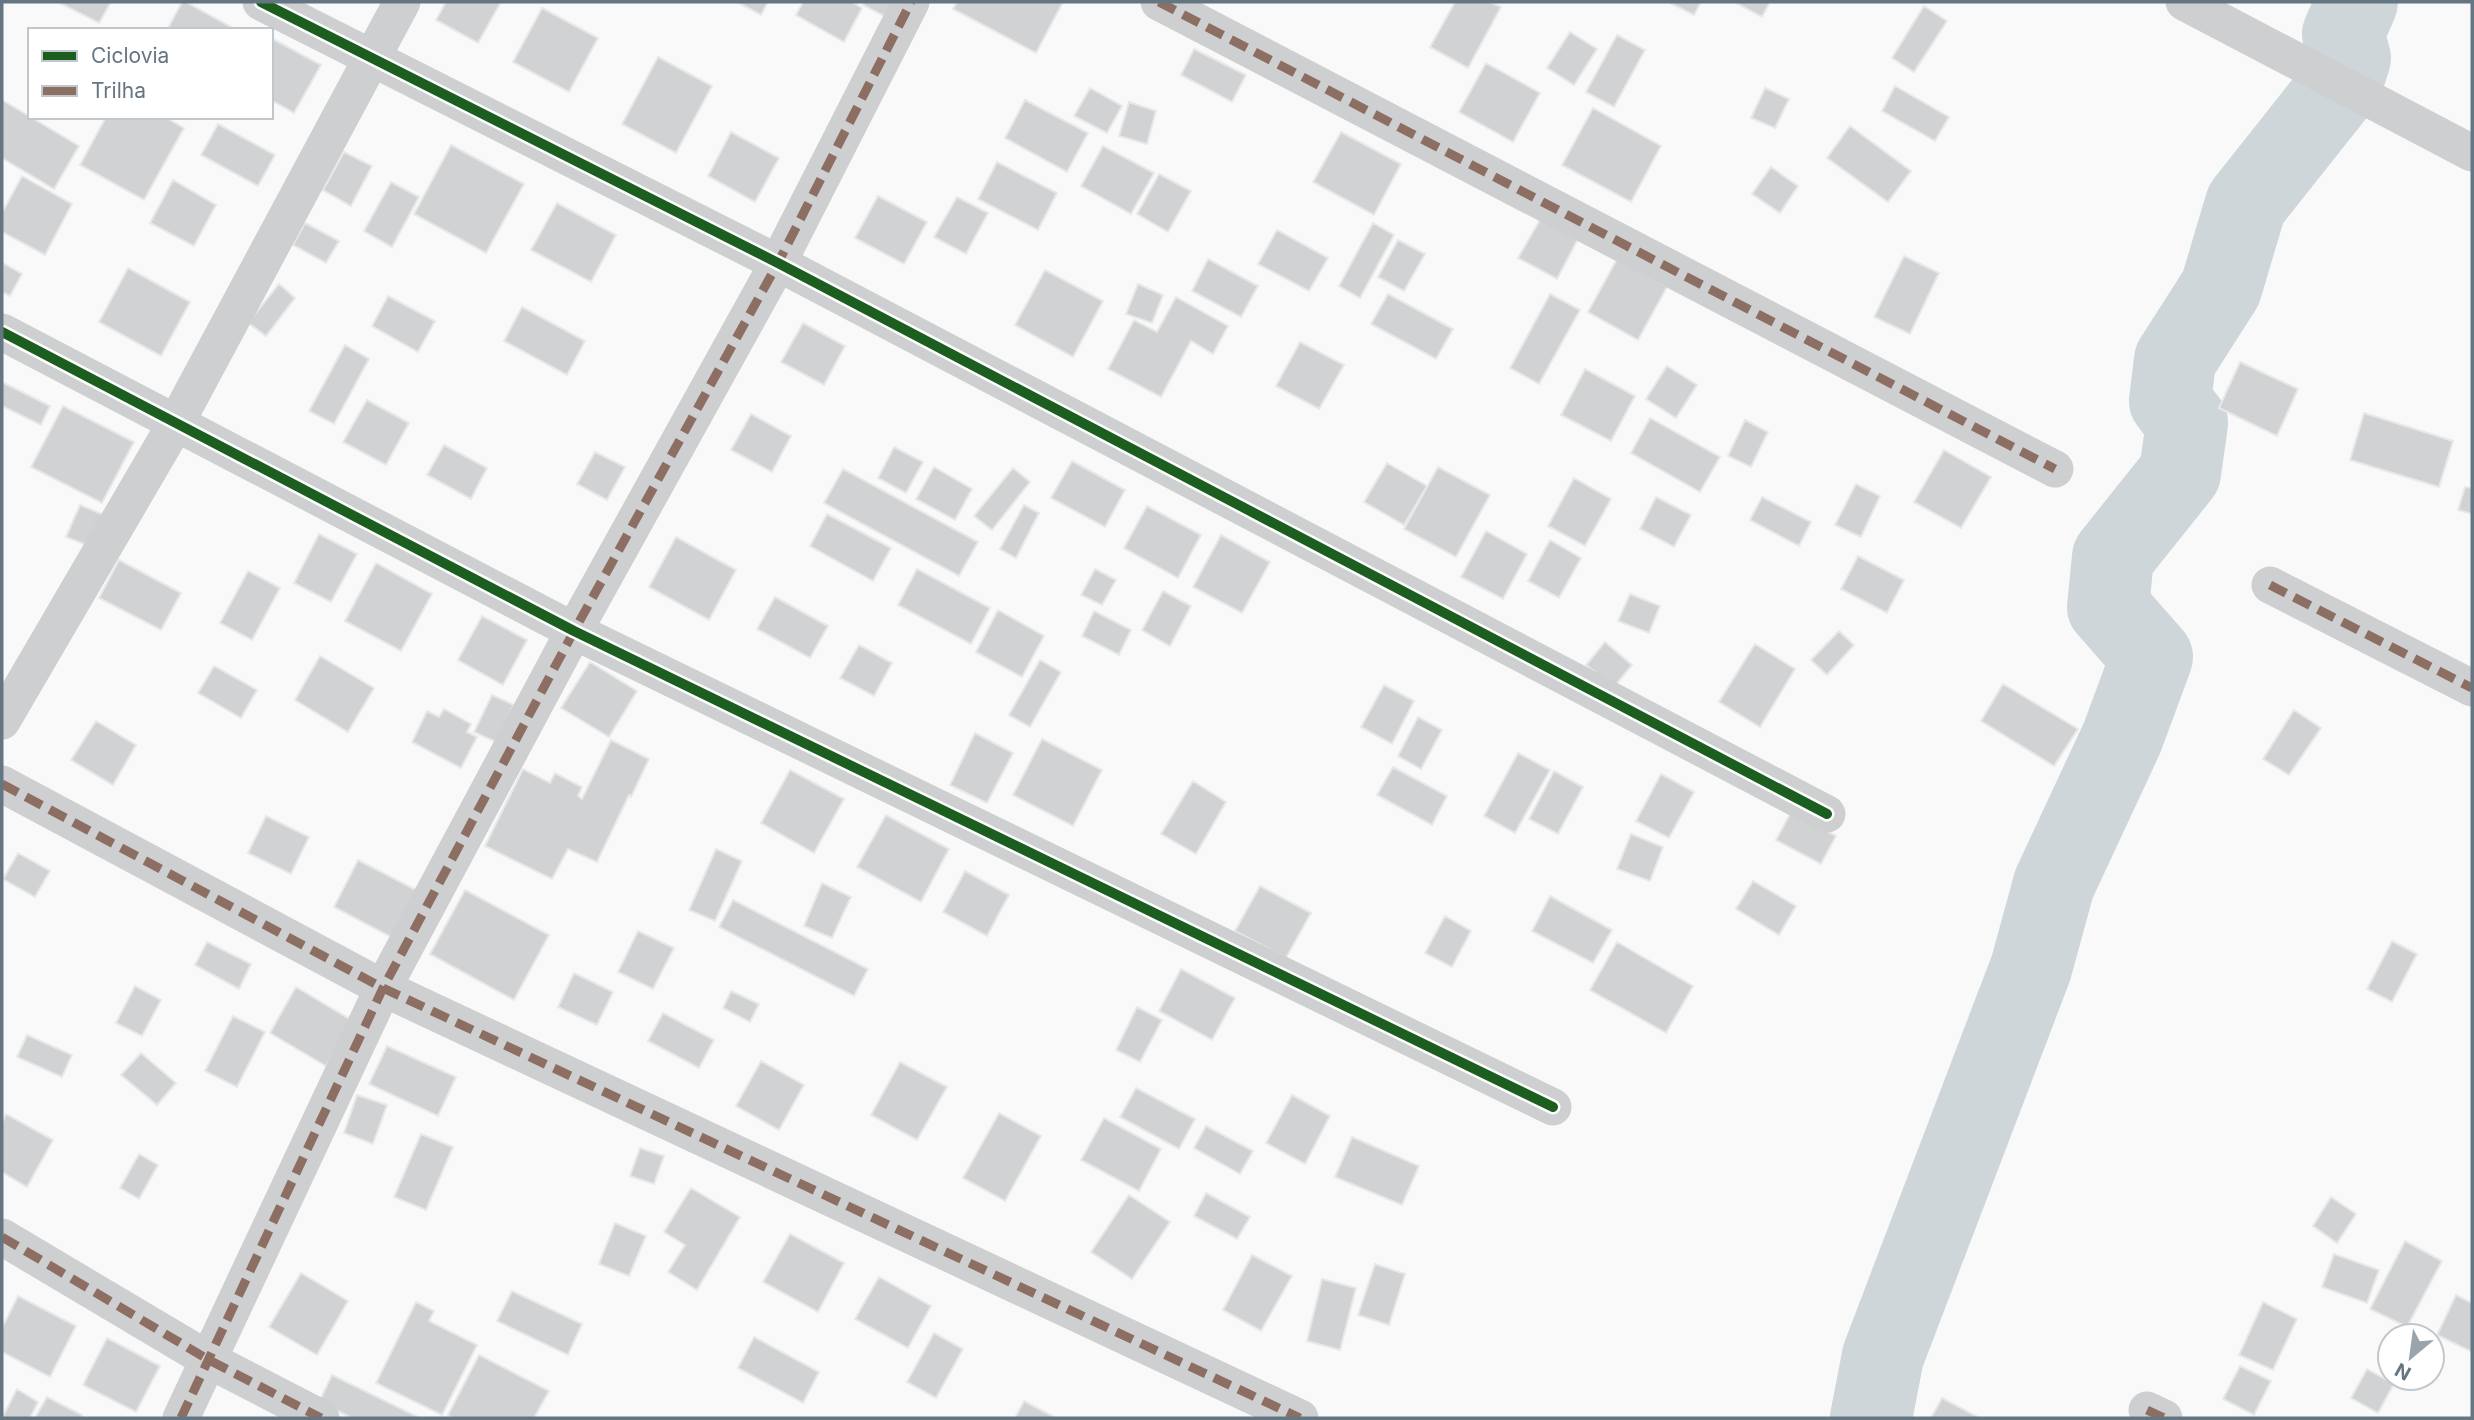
<svg xmlns="http://www.w3.org/2000/svg" width="2474" height="1420" font-family="Inter,sans-serif">
	<rect width="100%" height="100%" fill="#f9f9f9"/>
	<g fill="none" stroke-linecap="round" stroke-linejoin="round">
		<!-- river -->
		<path stroke="#ced6d9" stroke-width="82" d="M1871 1418 1883 1356 2031 968 2054 884 2122 738 2152 657 2108 607 2113 557 2180 473 2187 423 2170 401 2175 360 2221 288 2246 204 2342 83 2350 58 2343 34 2357 2"/>
	</g>
	<!-- building -->
	<path fill="#d0d2d3" stroke="#e8e8e8" stroke-width="2" d="M58 2H111L99 23Z
		M182 2H186L235 29 167 30Z
		M446 2H501L478 43 436 20Z
		M737 2H768L761 15Z
		M803 2H852L862 8 844 42 796 15Z
		M865 2H892L884 16 863 5Z
		M957 2H1063L1036 53 953 9Z
		M1455 2H1490L1501 7 1468 68 1430 47Z
		M1668 2H1701L1694 15Z
		M1734 2H1770L1762 17Z
		M1924 6 1947 21 1914 72 1892 58Z
		M542 8 598 38 569 92 513 62Z
		M1570 32 1597 49 1574 85 1547 68Z
		M1617 35 1645 50 1614 107 1586 92Z
		M271 38 321 65 294 113 271 100Z
		M1194 49 1246 75 1232 102 1181 75Z
		M658 57 712 86 676 153 622 124Z
		M1486 63 1540 93 1513 142 1459 112Z
		M1895 86 1949 117 1935 141 1882 111Z
		M1090 88 1122 106 1107 133 1074 116Z
		M1765 88 1789 99 1775 128 1751 118Z
		M2 100 79 146 54 189 2 158Z
		M1025 100 1088 133 1067 172 1005 138Z
		M1129 102 1156 111 1147 144 1119 136Z
		M1593 108 1661 146 1631 202 1562 165Z
		M106 117H165L184 128 144 200 80 165Z
		M218 124 275 155 258 186 201 155Z
		M1850 126 1911 171 1888 202 1827 158Z
		M731 132 779 158 755 202 708 176Z
		M1341 132 1401 164 1374 215 1313 182Z
		M451 145 524 184 486 253 414 214Z
		M1103 146 1154 173 1131 214 1081 186Z
		M344 152 372 166 351 206 323 190Z
		M997 162 1057 193 1038 230 978 199Z
		M1771 167 1798 186 1780 213 1752 194Z
		M1159 174 1191 191 1168 232 1137 214Z
		M22 176 72 204 45 255 2 232V213Z
		M173 180 216 205 194 246 150 223Z
		M391 182 419 197 392 247 364 231Z
		M878 196 927 222 904 264 855 238Z
		M957 197 988 213 966 254 934 237Z
		M557 203 616 235 591 282 531 250Z
		M1541 218 1578 239 1557 279 1518 258Z
		M305 223 339 241 326 263 293 245Z
		M1373 223 1394 235 1360 298 1339 286Z
		M1277 230 1328 258 1309 291 1258 264Z
		M1398 240 1425 254 1404 291 1378 277Z
		M1904 256 1939 273 1910 334 1874 317Z
		M1208 259 1258 286 1241 317 1192 291Z
		M1617 259 1667 287 1638 340 1588 312Z
		M3 263 22 274 10 296 2 292Z
		M128 268 190 302 161 356 99 322Z
		M1045 270 1103 301 1073 357 1015 325Z
		M279 284 295 298 266 336 248 323Z
		M1138 284 1163 295 1152 323 1126 314Z
		M1388 294 1453 329 1436 359 1371 324Z
		M1550 294 1580 310 1539 384 1510 368Z
		M388 296 435 321 418 352 372 326Z
		M1176 297 1228 326 1213 354 1191 341 1161 397 1108 369 1134 320 1157 332Z
		M522 307 585 341 567 375 504 341Z
		M803 323 845 346 824 385 781 362Z
		M1300 342 1344 365 1319 409 1276 386Z
		M345 345 369 359 334 424 309 411Z
		M2240 362 2298 389 2277 436 2219 408Z
		M1667 366 1697 385 1676 418 1646 399Z
		M1585 369 1635 396 1611 441 1561 415Z
		M2 382 50 406 41 425 2 406Z
		M367 400 409 423 386 465 343 442Z
		M63 406 134 442 102 503 31 467Z
		M2364 413 2453 441 2439 487 2350 460Z
		M751 414 791 436 772 472 731 450Z
		M1650 418 1720 457 1700 492 1631 453Z
		M1745 420 1768 432 1751 467 1728 456Z
		M444 445 487 468 471 499 427 475Z
		M894 447 923 462 906 493 878 478Z
		M1944 450 1991 477 1961 528 1914 502Z
		M595 452 625 467 607 500 577 484Z
		M1072 461 1125 490 1105 527 1051 498Z
		M1387 463 1427 486 1404 525 1364 502Z
		M934 467 972 489 955 520 916 499Z
		M1438 467 1490 495 1456 557 1404 529Z
		M1013 468 1030 482 992 530 974 516Z
		M843 469 978 542 959 576 824 503Z
		M1574 478 1611 499 1585 546 1548 526Z
		M1856 484 1880 496 1861 537 1835 525Z
		M2465 487 2472 488V514L2458 510Z
		M1656 497 1691 515 1674 547 1640 529Z
		M1762 497 1811 522 1799 546 1750 520Z
		M80 505 109 517 97 549 66 537Z
		M1024 505 1039 513 1016 558 1000 549Z
		M1147 506 1201 535 1178 578 1124 548Z
		M827 514 891 548 873 581 810 546Z
		M1486 531 1527 554 1503 599 1461 577Z
		M319 534 357 554 331 602 294 583Z
		M1221 535 1270 562 1242 613 1193 587Z
		M676 537 736 570 709 620 649 587Z
		M1550 540 1581 558 1559 598 1528 581Z
		M1858 556 1904 580 1887 613 1841 589Z
		M119 560 181 593 161 630 99 598Z
		M376 563 432 594 401 651 345 621Z
		M917 569 990 608 971 644 898 605Z
		M1095 569 1116 580 1102 605 1081 595Z
		M248 571 280 588 252 640 220 623Z
		M1163 591 1191 606 1170 646 1142 630Z
		M1630 594 1660 606 1649 633 1618 621Z
		M775 597 828 626 810 658 757 629Z
		M998 610 1044 636 1022 677 976 652Z
		M1094 611 1131 630 1119 655 1082 636Z
		M482 616 527 640 503 685 458 660Z
		M1839 631 1854 645 1827 675 1811 660Z
		M1605 642 1632 665 1614 687 1586 665Z
		M1755 644 1795 669 1760 727 1719 702Z
		M859 645 892 663 874 696 840 678Z
		M320 656 374 688 348 732 295 700Z
		M1040 660 1061 672 1030 727 1009 715Z
		M590 662 637 691 609 737 561 708Z
		M214 666 257 690 241 718 198 693Z
		M2003 684 2078 729 2054 766 1981 721Z
		M1384 685 1414 701 1392 744 1361 727Z
		M492 695 514 705 496 742 474 732Z
		M444 709 471 724 467 732 477 737 461 768 412 742 427 711 439 717Z
		M2294 710 2321 728 2289 775 2263 759Z
		M1418 717 1442 730 1421 769 1398 756Z
		M96 721 136 745 113 785 71 760Z
		M975 733 1013 753 987 803 950 785Z
		M1042 739 1102 770 1073 826 1013 795Z
		M611 740 649 759 631 797 629 795 597 862 568 849 552 879 485 846 523 769 550 783 555 773 582 787 578 796 582 799Z
		M1518 753 1550 770 1515 833 1484 816Z
		M1393 767 1447 796 1432 825 1377 795Z
		M790 770 844 799 814 853 761 823Z
		M1554 771 1583 787 1558 834 1529 819Z
		M1661 774 1694 792 1669 838 1636 821Z
		M1193 781 1226 802 1196 854 1161 834Z
		M1791 812 1836 836 1821 864 1776 840Z
		M886 815 949 849 921 902 857 867Z
		M266 816 309 837 291 874 248 853Z
		M1631 834 1663 847 1650 881 1617 869Z
		M716 849 742 861 715 921 689 910Z
		M18 853 50 871 35 897 3 879Z
		M358 860 418 891 393 938 334 907Z
		M965 871 1009 895 987 936 943 912Z
		M1753 881 1796 906 1779 935 1736 909Z
		M822 883 851 897 832 938 804 926Z
		M1260 886 1311 913 1286 958 1235 931Z
		M465 890 549 935 514 1000 430 954Z
		M1550 896 1612 930 1593 963 1532 931Z
		M733 900 868 969 854 996 719 927Z
		M1445 916 1471 931 1452 967 1425 953Z
		M638 931 674 948 653 989 618 972Z
		M2392 941 2417 954 2392 1002 2367 989Z
		M207 942 251 964 239 989 195 965Z
		M1617 942 1693 986 1666 1033 1590 990Z
		M1181 969 1235 998 1212 1040 1159 1011Z
		M574 973 613 992 597 1025 558 1007Z
		M135 986 161 1000 142 1036 116 1023Z
		M296 987 353 1021 326 1066 270 1033Z
		M731 991 759 1004 750 1022 723 1008Z
		M1137 1007 1162 1020 1140 1062 1116 1050Z
		M663 1013 714 1040 699 1068 648 1041Z
		M233 1016 265 1032 237 1087 205 1071Z
		M27 1035 72 1055 62 1077 17 1057Z
		M387 1046 456 1077 438 1116 369 1084Z
		M141 1053 176 1083 157 1105 121 1075Z
		M761 1061 804 1085 779 1130 736 1106Z
		M900 1062 947 1087 917 1140 871 1115Z
		M1136 1088 1195 1119 1179 1149 1120 1117Z
		M357 1095 387 1105 373 1144 344 1133Z
		M1292 1095 1330 1116 1305 1164 1266 1143Z
		M999 1113 1041 1136 1005 1201 963 1178Z
		M6 1114 53 1140 27 1187 2 1172V1123Z
		M1104 1118 1161 1149 1139 1191 1081 1160Z
		M1206 1126 1253 1151 1240 1174 1194 1148Z
		M421 1134 453 1147 426 1210 394 1197Z
		M1352 1137 1419 1166 1402 1205 1335 1177Z
		M640 1148 664 1156 654 1184 630 1176Z
		M139 1154 158 1165 139 1199 120 1188Z
		M691 1188 740 1217 697 1290 668 1272 685 1245 664 1232Z
		M1206 1193 1250 1217 1237 1239 1194 1216Z
		M1129 1195 1170 1222 1132 1279 1091 1252Z
		M2331 1197 2356 1214 2337 1243 2313 1226Z
		M615 1223 646 1236 629 1276 599 1264Z
		M790 1234 844 1263 818 1312 763 1282Z
		M2405 1241 2442 1261 2407 1327 2370 1309Z
		M2334 1254 2379 1270 2367 1303 2322 1287Z
		M1252 1255 1292 1276 1261 1331 1223 1310Z
		M1375 1264 1405 1274 1389 1325 1358 1315Z
		M301 1273 348 1301 317 1355 269 1327Z
		M879 1277 931 1306 908 1348 855 1319Z
		M1322 1279 1356 1288 1340 1350 1307 1341Z
		M512 1291 582 1324 568 1355 497 1321Z
		M2456 1295 2472 1303V1352L2437 1335Z
		M18 1296 76 1326 50 1377 2 1352V1328Z
		M416 1302 434 1311 429 1321 477 1345 442 1415 376 1383Z
		M2263 1302 2297 1319 2273 1370 2239 1355Z
		M934 1333 963 1349 936 1398 907 1382Z
		M754 1337 819 1372 803 1403 738 1368Z
		M107 1338 160 1366 136 1412 83 1385Z
		M479 1355 549 1391 534 1418H453L448 1415Z
		M2240 1366 2271 1381 2254 1415 2223 1399Z
		M2367 1369 2394 1384 2378 1413 2351 1398Z
		M332 1375 420 1418H352L319 1402Z
		M17 1389 38 1402 30 1418H2Z
		M47 1397 82 1415 81 1418H35Z
		M1942 1398 1978 1417 1977 1418H1931Z
		M1024 1401 1056 1418H1015Z"/>
	<g fill="none" stroke-linecap="round" stroke-linejoin="round">
		<!-- street -->
		<path stroke="#cecfd0" stroke-width="37" d="M261 2 778 263 1827 814
			M1159 2 2055 469
			M2184 2 2472 153
			M2 332 574 631 1553 1107
			M2270 585 2472 688
			M2 721 176 423 402 2
			M2 784 383 988 1300 1418
			M2 1237 209 1360 321 1418
			M2147 1410 2164 1418
			M181 1418 383 988 574 631 778 263 911 2"/>
		<!-- quiet -->
		<path stroke="#8d6e63" stroke-width="9" stroke-dasharray="18 9" stroke-linecap="butt" d="M1159 2 2055 469
			M2270 585 2472 688
			M2 784 383 988 1300 1418
			M2 1237 209 1360 321 1418
			M2147 1410 2164 1418
			M181 1418 383 988 574 631 778 263 911 2"/>
		<!-- cycleway casing -->
		<g stroke="#fff" stroke-width="15">
			<path id="cycleway" d="M261 2 778 263 1827 814
				M2 332 574 631 1553 1107"/>
		</g>
		<!-- cycleway -->
		<use href="#cycleway" stroke="#1b5e20" stroke-width="10"/>
	</g>
	<!-- border -->
	<rect width="2474" height="1420" fill="none" stroke="#657683" stroke-width="7"/>
	<!-- legend -->
	<rect x="28" y="28" width="245" height="91" fill="#ffffff" stroke="#c1c8cd" stroke-width="2"/>
	<rect x="42" y="51" width="35" height="10" fill="#1b5e20" stroke="#c1c8cd" stroke-width="2"/>
	<text x="91" y="63" font-size="21" fill="#657683">Ciclovia</text>
	<rect x="42" y="86" width="35" height="10" fill="#8d6e63" stroke="#c1c8cd" stroke-width="2"/>
	<text x="91" y="98" font-size="21" fill="#657683">Trilha</text>
	<!-- north arrow -->
	<g transform="translate(2411 1357) rotate(209)"><circle r="33" fill="#ffffff" stroke="#c1c8cd" stroke-width="2"/>
	<path d="M0-5L12 26L0 18L-12 26Z" fill="#99a4ac"/>
	<text y="-10" font-size="19" font-weight="bold" text-anchor="middle" fill="#657683">N</text>
	</g>
</svg>
